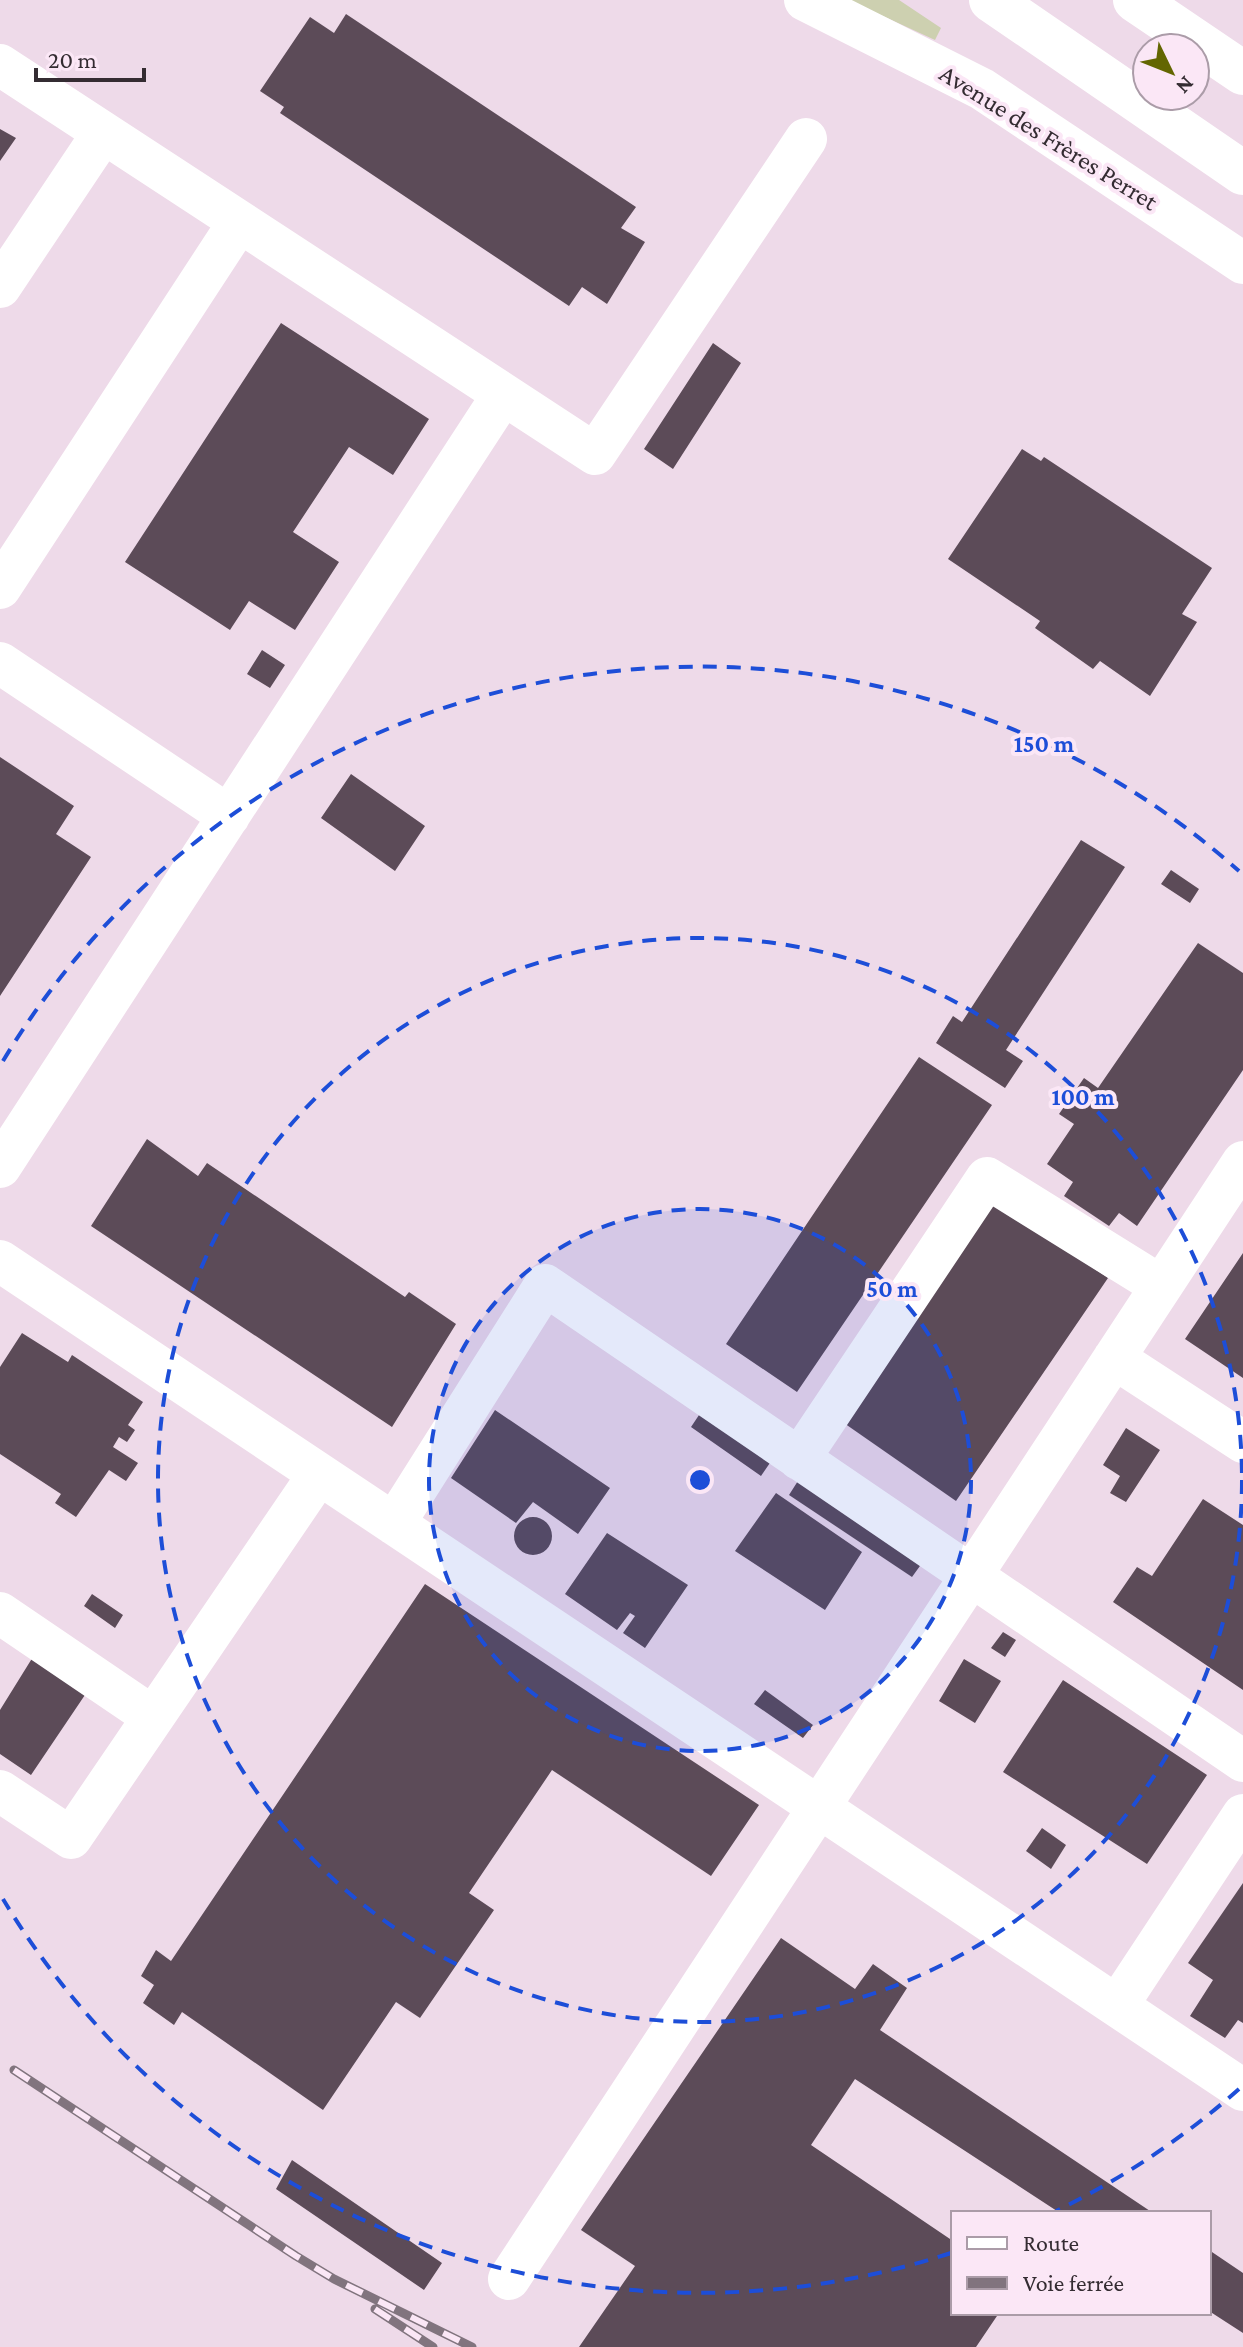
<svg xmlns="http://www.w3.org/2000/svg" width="1243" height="2347" font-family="'Crimson Pro',serif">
	<rect width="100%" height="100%" fill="#eedae9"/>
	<!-- green -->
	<path fill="#cdd0b0" d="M848 0H899L941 28 935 40Z"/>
	<!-- building -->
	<path fill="#5c4b58" d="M346 14 636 207 621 228 645 242 607 304 582 287 569 306 280 113 284 107 260 91 310 17 334 33Z
		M0 129 16 138 0 161Z
		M281 323 429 419 393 475 349 447 293 532 339 562 295 630 249 601 230 630 125 562Z
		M713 343 741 363 673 469 644 449Z
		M1022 449 1041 461 1044 457 1212 568 1182 614 1197 622 1150 696 1100 661 1093 669 1035 628 1040 621 948 559Z
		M262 650 285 665 270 688 247 674Z
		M0 757 74 806 56 834 91 857 0 996Z
		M351 774 425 826 395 871 321 818Z
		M1081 840 1125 867 1006 1050 1023 1061 1005 1088 936 1043 953 1016 962 1022Z
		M1171 870 1199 889 1190 903 1161 884Z
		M1198 943 1243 973V1070L1137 1226 1119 1213 1109 1226 1064 1196 1073 1182 1047 1164 1074 1124 1059 1114 1084 1078 1098 1088Z
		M919 1057 992 1105 797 1392 726 1344Z
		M147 1139 198 1176 207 1163 405 1297 409 1292 456 1324 392 1427 91 1226Z
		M991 1198 1108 1278 956 1501 841 1421Z
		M1243 1253V1378L1185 1339Z
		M22 1333 68 1362 72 1355 143 1402 128 1425 135 1430 127 1442 119 1437 113 1447 138 1463 126 1481 109 1470 76 1517 55 1503 61 1494 0 1454V1367Z
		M703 1409 774 1457 761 1476 691 1427Z
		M495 1410 610 1488 578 1534 533 1502 516 1523 451 1478Z
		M1126 1428 1160 1450 1126 1502 1110 1493 1120 1476 1103 1465Z
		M803 1473 925 1559 912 1577 789 1495Z
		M776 1493 862 1552 825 1610 735 1551Z
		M1203 1499 1243 1525V1690L1113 1602 1137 1567 1152 1576Z
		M514 1536a19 19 0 1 1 38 0a19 19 0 1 1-38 0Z
		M607 1533 688 1585 645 1648 623 1633 635 1616 630 1613 617 1630 565 1594Z
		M425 1584 759 1805 711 1876 552 1770 469 1893 494 1910 420 2018 396 2002 323 2110 182 2012 174 2025 143 2003 154 1985 141 1976 156 1950 171 1961Z
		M92 1594 123 1615 115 1628 84 1606Z
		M1003 1632 1016 1640 1005 1657 991 1648Z
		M36 1652 91 1686 31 1775 0 1754V1710Z
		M964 1659 1001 1681 975 1723 939 1701Z
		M1063 1680 1207 1775 1147 1864 1003 1772Z
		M765 1690 813 1725 803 1738 754 1704Z
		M1042 1828 1066 1845 1051 1869 1026 1851Z
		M1243 1883V2023L1238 2020 1225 2038 1190 2016 1213 1980 1188 1963Z
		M781 1938 855 1989 873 1964 907 1988 880 2030 1153 2213H1060L855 2079 811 2145 953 2241V2313H999L976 2347H579L635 2266 581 2230Z
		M292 2160 442 2263 424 2290 276 2189Z
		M1209 2250 1243 2273V2333L1209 2311Z"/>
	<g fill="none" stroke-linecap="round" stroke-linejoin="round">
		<!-- minor -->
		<path stroke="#fff" stroke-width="42" d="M805 0 982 89 1243 263
			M0 65 595 454 806 139
			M0 287 103 133
			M0 588 239 222
			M0 663 229 816
			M0 1167 502 396
			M0 1261 1243 2090
			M1114 1358 1243 1442
			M799 1459 987 1178 1161 1286
			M394 1524 545 1285 1243 1761
			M0 1613 153 1717
			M0 1791 71 1838 319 1474
			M1117 2006 1243 1815
			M509 2279 1243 1162"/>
		<!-- highway -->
		<path stroke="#fff" stroke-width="44" d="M991 0 1243 173
			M1135 0 1243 73"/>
		<!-- rail casing -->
		<g stroke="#81747e" stroke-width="9">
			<path id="rail" d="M14 2070 296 2256 334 2279 472 2347
				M375 2309 433 2347"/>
		</g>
		<!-- rail -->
		<use href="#rail" stroke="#fbe7f6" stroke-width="6" stroke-dasharray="18" stroke-linecap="butt"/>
	</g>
	<!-- distance rings -->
	<circle cx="700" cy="1480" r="271" fill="#1d4ed8" fill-opacity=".12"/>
	<g fill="none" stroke="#1d4ed8" stroke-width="4" stroke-dasharray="14 10">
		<circle cx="700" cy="1480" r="271"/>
		<circle cx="700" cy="1480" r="542"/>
		<path d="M1239 2089A813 813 0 0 1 1056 2211M951 2253A813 813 0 0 1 3 1899M3 1061A813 813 0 0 1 1239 871"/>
	</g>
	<g text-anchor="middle" stroke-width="8" stroke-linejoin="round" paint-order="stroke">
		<!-- street labels -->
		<g font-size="26" fill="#342c32" stroke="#fbe7f6">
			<text transform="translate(1049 137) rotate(32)" y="9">Avenue des Frères Perret</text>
		</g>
	</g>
	<circle cx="700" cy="1480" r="12" fill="#1d4ed8" stroke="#fbe7f6" stroke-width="4"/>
	<g font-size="24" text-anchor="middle" font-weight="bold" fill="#1d4ed8" stroke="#fbe7f6" stroke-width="8" stroke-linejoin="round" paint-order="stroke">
		<text x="1044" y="752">150 m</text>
		<text x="1083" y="1105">100 m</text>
		<text x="892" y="1297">50 m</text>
	</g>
	<!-- legend -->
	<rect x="951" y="2211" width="260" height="104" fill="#fbe7f6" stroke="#ab9ca8" stroke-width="2"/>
	<rect x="967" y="2237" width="40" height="12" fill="#ffffff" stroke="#ab9ca8" stroke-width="2"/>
	<text x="1023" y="2251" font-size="24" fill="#342c32">Route</text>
	<rect x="967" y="2277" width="40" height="12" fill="#81747e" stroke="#ab9ca8" stroke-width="2"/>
	<text x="1023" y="2291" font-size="24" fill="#342c32">Voie ferrée</text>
	<!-- north arrow -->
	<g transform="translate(1171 72) rotate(133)"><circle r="38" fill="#fbe7f6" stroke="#ab9ca8" stroke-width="2"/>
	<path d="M0-6L14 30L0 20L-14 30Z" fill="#636601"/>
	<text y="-12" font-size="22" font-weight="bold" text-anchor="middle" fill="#342c32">N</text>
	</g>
	<!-- scale -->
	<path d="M36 68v12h108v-12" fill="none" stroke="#342c32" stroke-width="4"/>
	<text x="48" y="68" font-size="24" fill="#342c32" stroke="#fbe7f6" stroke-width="6" paint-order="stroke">20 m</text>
</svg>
